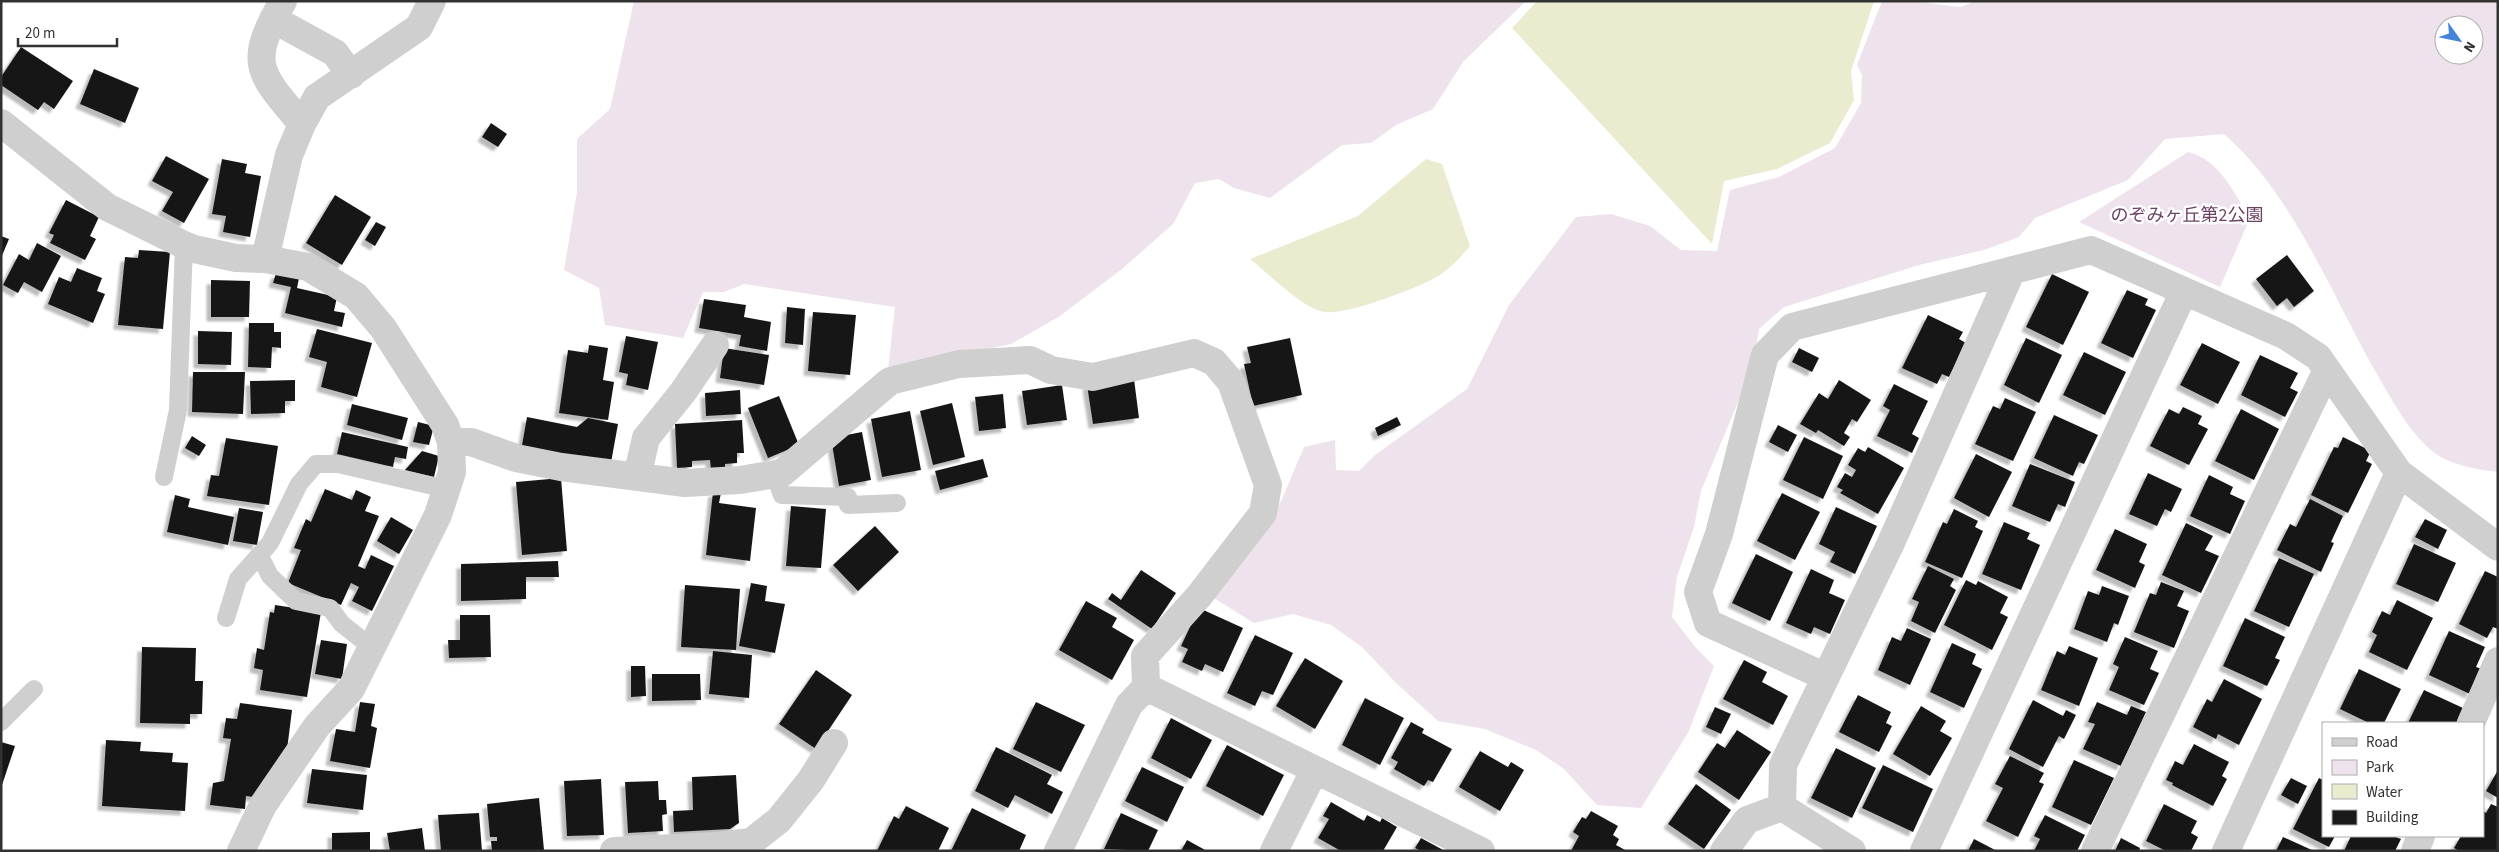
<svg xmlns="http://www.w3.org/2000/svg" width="2499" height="852" font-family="'Source Sans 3','Noto Sans JP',sans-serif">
	<defs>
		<filter id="shadow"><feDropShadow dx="-4.5" dy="4.5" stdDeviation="1" flood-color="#0004"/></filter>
	</defs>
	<rect width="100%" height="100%" fill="#fff"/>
	<!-- green -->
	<path fill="#eee2ec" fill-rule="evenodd" d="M634 1H1526L1463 62 1433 109 1396 125 1371 143 1342 145 1270 198 1234 188 1219 179 1195 183 1173 224 1122 269 1060 316 1011 344 888 370 895 307 744 284 724 292H703L683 338 605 325 599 288 564 270 577 192V139L610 109Z
		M1882 1H1911L1960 7 1976 1H2498V472C2480 470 2451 465 2436 454 2408 433 2392 399 2374 369 2329 289 2293 195 2224 134L2165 139 2128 180 2035 218 2019 237 1984 250 1919 265 1784 307 1759 329 1753 366 1701 491 1694 527 1677 577 1672 617 1696 648 1714 666 1688 733 1641 808 1597 805 1564 769 1536 750 1485 729 1438 721 1396 683 1362 647 1331 625 1293 614 1254 623 1214 598 1256 544 1282 499 1304 447 1335 440 1336 470 1359 471 1375 455 1467 389 1509 305 1576 217 1611 214 1650 226 1681 250 1717 251 1730 190 1779 177 1835 148 1861 103 1862 75 1857 65ZM2444 25H2474V55H2444Z
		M2188 152C2220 160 2233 192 2250 218L2220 287 2079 222Z"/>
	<!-- water -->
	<path fill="#ebebd0" d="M1537 1H1874L1851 71 1854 100 1830 143 1777 169 1724 181 1712 244 1512 28Z
		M1426 159 1442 164 1470 246C1459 259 1448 271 1433 279 1411 290 1348 315 1324 312 1303 309 1268 273 1250 259L1358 216Z"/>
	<!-- building -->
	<path fill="#191919" filter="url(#shadow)" d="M21 47 73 81 54 109 44 102 38 110 1 85V77Z
		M94 69 139 88 125 123 80 104Z
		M491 123 507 134 498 147 482 137Z
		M166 156 209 179 184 223 162 211 173 192 152 181Z
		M222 159 247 164 245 173 261 176 250 237 223 232 226 216 212 214Z
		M335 195 371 217 342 265 306 243Z
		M66 200 99 217 90 236 96 239 85 260 50 243 54 235 49 233Z
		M376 222 386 227 375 246 365 240Z
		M1 236 9 239 1 258Z
		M37 243 61 256 42 292 24 282 18 293 3 285 19 254 29 260Z
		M139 250 170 252 163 329 118 325 125 257 138 258Z
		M2287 255 2314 291 2294 307 2287 298 2277 306 2256 279Z
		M77 268 102 278 97 291 105 294 93 323 48 304 59 277 71 282Z
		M276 273 299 278 297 288 337 297 334 311 345 313 342 327 285 313 291 287 273 283Z
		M2052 274 2089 292 2063 345 2026 327Z
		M211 280 250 281 249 317H211Z
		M2127 290 2148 299 2145 305 2156 310 2133 358 2101 343Z
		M704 299 746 305 744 317 771 322 767 351 739 346 741 335 699 328Z
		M787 307 805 309 803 345 785 343Z
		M813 312 856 315 850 375 808 371Z
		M1928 315 1963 332 1959 339 1966 343 1949 377 1942 374 1937 384 1902 368Z
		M249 323H274V332H281V348L272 347 271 368 248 367Z
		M317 329 372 343 357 397 321 387 327 362 309 357Z
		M198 331 232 332 231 365 198 364Z
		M626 336 658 342 648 390 626 385 628 374 619 372Z
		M1290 338 1302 395 1253 406 1244 364 1251 363 1247 347Z
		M2026 338 2062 355 2039 403 2004 385Z
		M2202 343 2240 362 2218 404 2180 385Z
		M589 345 608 348 603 380 614 382 608 420 559 413 568 350 588 353Z
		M724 348 769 355 764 385 720 378Z
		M1799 348 1819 358 1812 372 1792 362Z
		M2084 352 2126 372 2105 415 2063 395Z
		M2260 355 2298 373 2290 388 2298 392 2285 417 2241 395Z
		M193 372H245L243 414 192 412Z
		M1134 379 1139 418 1093 424 1087 385Z
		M295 380V401H285V413L251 414 250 381Z
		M1839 380 1871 400 1857 422 1852 419 1844 433 1850 437 1844 446 1818 430 1816 433 1800 424 1819 393 1828 399Z
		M1894 384 1928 401 1912 434 1919 438 1912 453 1877 436 1890 410 1883 406Z
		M1062 385 1067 420 1027 425 1022 391Z
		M740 390 741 414 706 416 705 393Z
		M1003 394 1006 428 979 431 975 397Z
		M779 396 799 445 768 458 748 408Z
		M2005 398 2036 412 2013 461 1975 444 1993 406 2000 409Z
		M952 403 965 457 933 465 920 411Z
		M352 404 408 418 402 440 347 425Z
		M2183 407 2202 416 2198 424 2208 429 2189 465 2150 446 2169 409 2179 414Z
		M2241 409 2279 429 2254 480 2215 461Z
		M910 411 921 470 882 477 871 419Z
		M2054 415 2098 435 2084 464 2079 462 2073 476 2034 458Z
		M527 417 577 427 588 418 618 424 610 468 521 451Z
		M1397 417 1401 425 1378 436 1375 428Z
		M742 420 744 453H737V463L725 464V469L711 470 710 460 692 461V467L677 468 675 424Z
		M418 422 434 426 429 445 413 442Z
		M1778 425 1797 435 1788 452 1769 442Z
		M342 432 408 447 406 459 395 457 393 467 337 454Z
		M862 432 871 480 839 486 831 438Z
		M192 436 206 445 199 456 185 448Z
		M1804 437 1843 456 1823 499 1783 480Z
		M2343 437 2371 451 2366 461 2372 464 2348 513 2311 495 2334 447 2338 448Z
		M226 438 278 446 269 505 207 496 211 475 219 476Z
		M1868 447 1904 468 1878 514 1840 493 1843 490 1837 487 1845 473 1852 477 1856 470 1848 465 1858 448 1865 452Z
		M422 451 439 456 434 477 405 470Z
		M1976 454 2012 472 1989 517 1954 498Z
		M983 459 988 477 940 490 935 471Z
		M2030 464 2075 482 2065 507 2058 504 2050 522 2012 506Z
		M2148 473 2182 489 2171 512 2165 509 2157 526 2129 514Z
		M2209 475 2233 487 2230 494 2245 501 2230 534 2190 516Z
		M561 478 567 551 522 555 516 482Z
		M325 489 352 500 356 490 371 497 365 511 379 516 358 566 365 569 371 555 394 566 372 611 352 601 359 587 351 583 341 605 288 583 301 550 294 548 306 519 311 522Z
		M713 492 721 493 719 503 756 508 750 561 706 555Z
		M1782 493 1820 512 1795 560 1757 541Z
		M175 495 190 499 188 507 234 517 228 545 167 532Z
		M2310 499 2343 516 2331 542 2334 543 2321 572 2277 550 2290 524 2296 527Z
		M791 506 826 509 821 568 786 566Z
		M1836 507 1877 526 1855 574 1830 562 1835 552 1819 544Z
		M239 508 263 512 257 545 233 541Z
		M1954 509 1978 521 1975 527 1983 531 1962 578 1925 562 1943 522 1947 524Z
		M391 517 413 530 399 554 377 541Z
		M2425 519 2447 530 2438 549 2415 537Z
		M2004 522 2030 533 2027 539 2040 545 2021 590 1982 574Z
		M2186 523 2213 536 2205 550 2219 556 2201 593 2162 575Z
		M875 526 899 552 858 591 833 565Z
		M2115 529 2147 544 2139 562 2145 565 2135 588 2096 570Z
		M2414 544 2456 563 2438 602 2396 584Z
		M1756 554 1793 572 1770 621 1732 603Z
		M2279 558 2314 574 2289 627 2254 611Z
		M558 561 559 577H526V599L461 601V564Z
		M1928 566 1954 579 1950 586 1956 590 1935 633 1911 621 1919 602 1912 599Z
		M1811 569 1834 580 1829 593 1845 600 1830 634 1814 627 1811 634 1786 623Z
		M1141 570 1176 593 1152 629 1108 599 1112 593 1121 600Z
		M2485 571 2498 577V629L2493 627 2487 638 2459 624Z
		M1966 580 1976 585 1978 581 2008 597 2000 613 2008 617 1992 650 1944 625Z
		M2161 582 2184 591 2177 606 2189 611 2174 648 2134 632 2150 593 2156 595Z
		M751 583 767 586 765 601 785 604 775 653 739 646Z
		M685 585 740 589 736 650 681 647Z
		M2102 586 2129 596 2118 625 2114 623 2107 642 2074 629 2088 591 2099 595Z
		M2397 600 2433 618 2407 670 2369 652 2377 635 2372 632 2382 611 2390 615Z
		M1086 601 1117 618 1112 627 1134 640 1112 680 1059 650Z
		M275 605 321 612 307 697 260 690 263 670 254 668 257 648 264 650 270 612 274 613Z
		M1199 608 1243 628 1223 672 1205 664 1202 671 1182 662 1188 649 1181 646Z
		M460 615H490L491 657 449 658 448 640H460Z
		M2245 618 2285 637 2275 658 2280 660 2267 686 2223 666Z
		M1907 628 1931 639 1910 685 1878 670 1892 637 1901 641Z
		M2449 631 2485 647 2476 667 2482 669 2470 694 2429 675Z
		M1255 635 1293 653 1273 695 1262 691 1255 706 1227 693Z
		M2125 637 2158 651 2150 669 2159 673 2144 705 2109 690 2119 667 2113 664Z
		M321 640 347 644 342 679 315 674Z
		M1952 643 1976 654 1972 664 1982 669 1964 708 1930 692Z
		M2069 646 2098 658 2079 706 2041 690 2057 651 2065 655Z
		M142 647 196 648 195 681H203L202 714H190V724L140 723Z
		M713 651 752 655 749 698 709 694Z
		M1305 658 1343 681 1315 729 1276 706Z
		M1744 660 1767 672 1762 682 1788 696 1773 725 1723 699Z
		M631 666H645L646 696 631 697Z
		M2359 669 2401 689 2384 723H2369L2340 709Z
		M816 670 852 695 816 749 779 724Z
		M652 674H700L701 700 652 701Z
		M2224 679 2262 699 2239 745 2218 734 2216 739 2193 727 2207 699 2212 702Z
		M2424 690 2463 708 2456 723H2408Z
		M1858 695 1891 712 1886 723 1892 726 1879 752 1839 732Z
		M1365 698 1404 718 1380 765 1342 745Z
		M2033 700 2063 716 2066 710 2076 715 2064 739 2059 736 2043 767 2009 749Z
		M360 702 375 704 371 726 377 728 370 768 330 761 336 729 355 732Z
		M1036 702 1085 725 1061 772 1013 749Z
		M2097 702 2127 715 2131 706 2146 712 2121 766 2083 749 2095 724 2088 722Z
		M240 703 292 710 287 750 261 798 246 796 245 809 210 805 213 783 224 781 231 739 223 738 226 718 237 719Z
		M1921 706 1946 721 1940 731 1952 738 1930 776 1893 754Z
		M1715 707 1731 714 1721 734 1706 727Z
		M1171 718 1212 740 1191 779 1151 758Z
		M1411 722 1424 729 1422 733 1452 749 1433 782 1428 780 1424 786 1394 769 1398 762 1391 758Z
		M1737 730 1771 752 1739 800 1698 772 1717 743 1725 748Z
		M106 740 141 742 140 751 173 753 172 762 188 763 185 811 102 806Z
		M1 742 15 746 2 785H1Z
		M2194 744 2229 762 2222 776 2227 779 2213 806 2172 785 2173 783 2166 780 2175 761 2183 765Z
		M1227 745 1284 775 1263 816 1206 786Z
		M996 747 1052 775 1047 784 1063 792 1052 814 1015 795 1008 808 975 791Z
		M1836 748 1876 768 1852 818 1811 798Z
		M1480 751 1508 767 1511 762 1524 770 1500 811 1459 787Z
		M2010 756 2044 773 2039 782 2044 784 2018 837 1986 821 2003 788 1995 784Z
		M2074 760 2114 778 2091 825 2052 807Z
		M1883 765 1933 789 1913 832 1862 808Z
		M1142 767 1184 787 1167 822 1125 801Z
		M312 769 367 775 363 810 307 803Z
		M2498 770V798L2486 791Z
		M736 775 739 823 730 829 674 832 673 811 693 810 692 777Z
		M2291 778 2307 786 2298 804 2281 795Z
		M2319 778 2323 780V836H2335L2329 847 2293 829Z
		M601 779 604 835 567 836 564 781Z
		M658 781 659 800H666L667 814 662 815 663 831 628 833 625 782Z
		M1696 784 1731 810 1704 849 1668 824Z
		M539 798 544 850 492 851 491 841H497V837H490L487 804Z
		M1331 802 1364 821 1367 815 1380 822 1382 818 1397 827 1383 851H1341L1318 838 1329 819 1323 816Z
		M2164 804 2197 821 2191 833 2198 837 2191 851H2166L2146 841Z
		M2491 804 2498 807V851H2459L2454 848 2461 836H2483V811L2486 813Z
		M906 806 949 828 938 851H877L894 816 899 819Z
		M972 808 1026 835 1019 851H951Z
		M1591 811 1618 826 1613 835 1619 839 1616 845 1627 851H1571L1579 836 1573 832 1582 817 1586 819Z
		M479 813 482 851H441L438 815Z
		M1121 813 1158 830 1148 851 1104 849Z
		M2045 815 2085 835 2077 851H2034L2040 839 2034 836Z
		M422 828 425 851H390L387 833Z
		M370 832V851H332V833Z
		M2351 836H2393L2401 839 2395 851H2344Z
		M2283 837 2314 851H2276Z
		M1421 838 1445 851H1421L1415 848Z
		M2121 838 2140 848 2139 851H2115Z
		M1974 839 1997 851H1968Z
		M1187 840 1207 851H1181Z"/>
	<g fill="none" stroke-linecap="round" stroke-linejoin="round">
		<!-- lane -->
		<path stroke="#cfcfcf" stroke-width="18" d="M774 474 782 495 848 497V505L897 503
			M164 477 178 410 184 245
			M260 556 270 576 296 601 330 608 342 624 371 647
			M226 618 238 579 270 543 299 484 316 464H338L446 489
			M1 722 34 689"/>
		<!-- street -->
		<path stroke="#cfcfcf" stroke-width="28" d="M283 1C247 64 258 72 302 124
			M273 19 335 53 351 75
			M1 123 107 207 184 245 194 249 236 258 265 259 308 267 356 296 383 328 445 425 451 442 452 472 438 515 351 689 317 726 263 805 241 851
			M265 259 289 155 302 124 317 97 419 27 432 1
			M451 442H471L516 458 561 467 685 483 740 480 782 473 890 381 959 364 1030 360 1051 370 1093 377 1194 353 1214 362 1231 382 1268 485 1263 513 1199 596 1145 656 1146 687 1129 705 1058 851
			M637 477 646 438 683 392 715 345
			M1826 677 1708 623 1698 592 1719 534 1765 355 1792 327 2091 250 2286 336 2318 357 2399 473 2498 547
			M1146 687 1481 851
			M2471 723 2498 661
			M614 851 716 846 751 842 779 820 811 780 834 743
			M1274 851 1314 771
			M1724 851 1747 820 1782 807
			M1852 851 1782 807 1783 765 1890 545 2012 270
			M1924 851 2184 291
			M2095 851 2327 370
			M2226 851 2399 473
			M2415 851 2421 836"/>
	</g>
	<g text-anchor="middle" stroke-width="5" stroke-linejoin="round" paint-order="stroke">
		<!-- park labels -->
		<g font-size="18" fill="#6c4264" stroke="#fff">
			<text x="2187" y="221">のぞみヶ丘第2公園</text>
		</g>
	</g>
	<!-- border -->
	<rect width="2499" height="852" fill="none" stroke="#323232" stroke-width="5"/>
	<!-- legend -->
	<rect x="2322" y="722" width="162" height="115" fill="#ffffff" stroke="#adadad"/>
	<rect x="2332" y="738" width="25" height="8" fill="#cfcfcf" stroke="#adadad"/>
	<text x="2366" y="747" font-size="15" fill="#323232">Road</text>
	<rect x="2332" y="760" width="25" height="15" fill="#eee2ec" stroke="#adadad"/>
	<text x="2366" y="772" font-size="15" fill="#323232">Park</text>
	<rect x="2332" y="784" width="25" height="15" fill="#ebebd0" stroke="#adadad"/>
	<text x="2366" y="797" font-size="15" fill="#323232">Water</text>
	<rect x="2332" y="810" width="25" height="15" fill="#191919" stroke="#adadad"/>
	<text x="2366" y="822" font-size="15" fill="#323232">Building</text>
	<!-- north arrow -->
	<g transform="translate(2459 40) rotate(123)"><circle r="24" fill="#ffffff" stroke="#adadad"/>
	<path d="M0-4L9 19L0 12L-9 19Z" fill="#4485d9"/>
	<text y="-8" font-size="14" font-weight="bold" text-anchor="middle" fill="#323232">N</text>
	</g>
	<!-- scale -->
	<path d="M18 38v8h99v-8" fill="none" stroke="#323232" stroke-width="2.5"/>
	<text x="25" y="38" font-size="15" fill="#323232" stroke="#ffffff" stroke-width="4" paint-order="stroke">20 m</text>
</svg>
